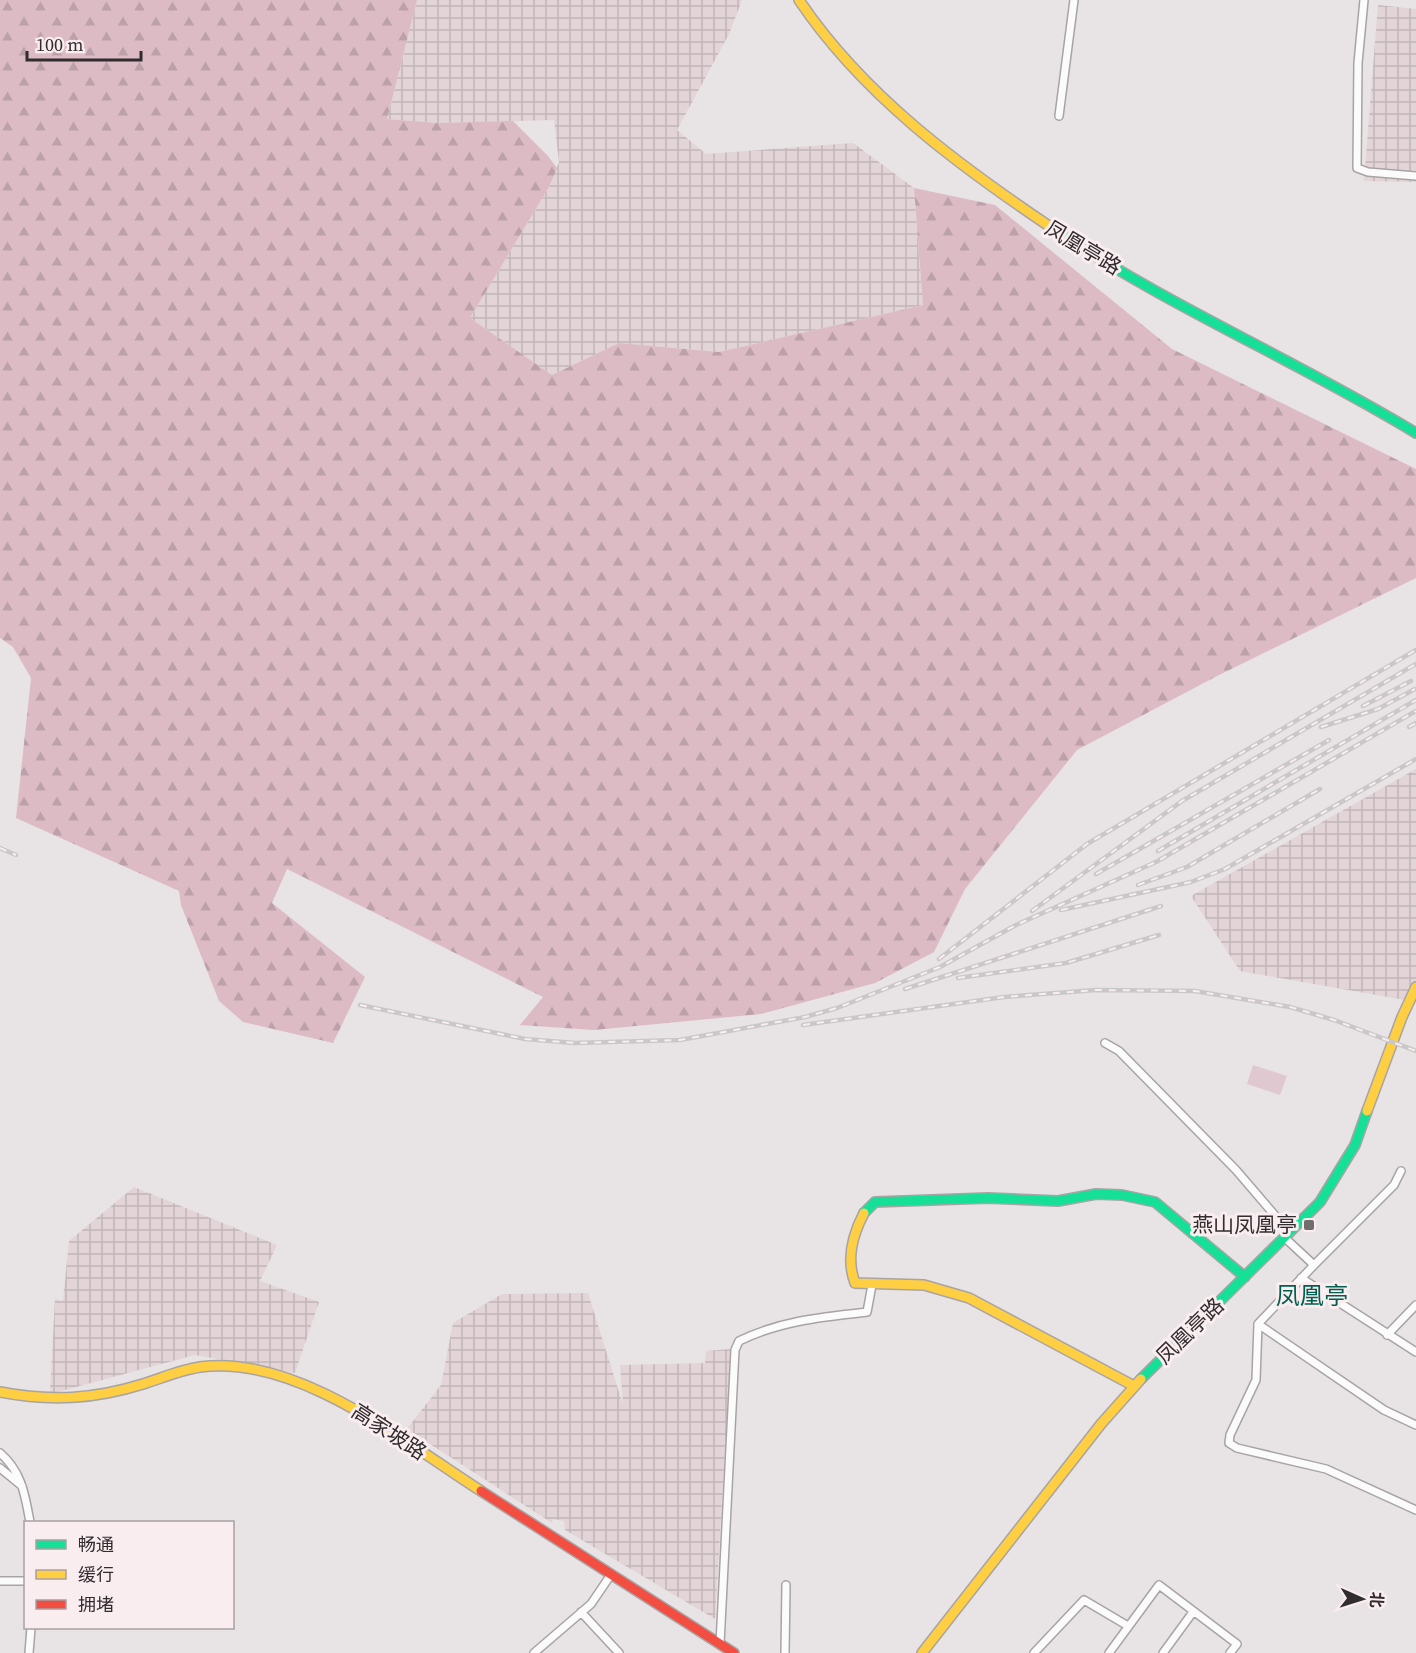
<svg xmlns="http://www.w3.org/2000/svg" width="1416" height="1653" font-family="'Source Serif 4','Noto Sans SC',serif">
	<defs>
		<pattern id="industrial-grid" width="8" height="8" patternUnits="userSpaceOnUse" patternTransform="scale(1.5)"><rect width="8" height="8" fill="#e2d4d7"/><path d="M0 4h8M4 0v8" fill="none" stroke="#c2b6b9"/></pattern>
		<pattern id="forest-firs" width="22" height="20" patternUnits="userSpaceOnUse" patternTransform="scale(1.5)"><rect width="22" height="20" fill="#dcbbc5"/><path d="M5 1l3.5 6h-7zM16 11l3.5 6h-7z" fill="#bda1aa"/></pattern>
	</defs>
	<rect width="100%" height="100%" fill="#e8e3e4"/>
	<!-- industrial -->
	<path fill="url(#industrial-grid)" d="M417 0H742L729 34 677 130 706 154 853 143 914 188 923 305 719 352 619 343 552 375 470 318 549 187 559 162 554 120 437 123 387 119Z
		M1378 5 1416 9V182L1364 181Z
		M1416 769V1002L1240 971 1191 896Z
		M134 1187 277 1245 260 1281 319 1302 295 1373 195 1355 50 1394 55 1299 63 1301 69 1241Z
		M588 1293 623 1405 620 1365 705 1363 706 1351 731 1349 715 1619 565 1530 564 1521 553 1519 552 1523 407 1429 441 1385 453 1323 502 1294Z"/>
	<!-- green -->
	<path fill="#dfc8cf" d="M1253 1065 1287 1076 1280 1095 1247 1084Z"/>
	<!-- forest -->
	<path fill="url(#forest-firs)" d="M0 0H417L387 119 437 123 513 121 548 156 557 168 549 187 470 318 552 375 619 343 719 352 923 305 914 188 995 205 1172 349 1416 469V578L1217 676 1077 750 965 889 934 952 875 983 761 1014 594 1030 520 1025 543 997 287 869 272 903 365 977 333 1043 243 1022 219 1001 181 905 179 891 16 818 31 678 13 647 0 638Z"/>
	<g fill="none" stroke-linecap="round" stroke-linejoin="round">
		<!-- street casing -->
		<g stroke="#a8a4a5" stroke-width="10">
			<path id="street" d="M1364 0 1358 63 1357 168 1368 172 1416 176
				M1059 116 1074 0
				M1105 1043 1119 1051 1236 1170 1290 1233
				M1285 1238 1314 1265 1258 1324 1256 1380 1230 1435 1229 1443 1237 1448 1326 1469 1416 1510
				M1314 1265 1394 1185 1401 1171
				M1301 1278 1416 1352
				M1258 1324 1384 1410 1416 1425
				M1387 1335 1416 1305
				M0 1453C22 1472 25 1495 30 1522
				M0 1468 22 1486
				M0 1581H26
				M581 1612 619 1653
				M720 1644 735 1350 739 1341C780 1321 821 1317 867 1312L872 1285
				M29 1653 31 1628
				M534 1653 591 1604 610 1576
				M785 1653 786 1585
				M1034 1653 1084 1600 1128 1626
				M1109 1653 1159 1585 1237 1644 1230 1653
				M1163 1653 1193 1612"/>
		</g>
		<!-- fast casing -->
		<g stroke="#a8a4a5" stroke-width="12">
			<path id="fast" d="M1049 226C1165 305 1296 360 1416 433
				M864 1213 875 1202 988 1198 1058 1201 1096 1194 1122 1195 1155 1202 1245 1277
				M1141 1379 1320 1202 1355 1145 1367 1111"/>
		</g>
		<!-- slow casing -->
		<g stroke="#a8a4a5" stroke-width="12">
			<path id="slow" d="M799 0C862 94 957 164 1049 226
				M1367 1111 1402 1017 1416 987
				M864 1213C852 1236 846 1259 855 1283L924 1285 969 1298 1134 1386
				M0 1392C50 1402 95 1399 143 1384 162 1378 180 1370 200 1367 297 1354 404 1442 481 1491
				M922 1653 1101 1424 1141 1379"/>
		</g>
		<!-- jam casing -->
		<g stroke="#a8a4a5" stroke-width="12">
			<path id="jam" d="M481 1491 734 1653"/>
		</g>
		<!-- street -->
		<use href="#street" stroke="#fcfbfb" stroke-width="7"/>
		<!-- fast -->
		<use href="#fast" stroke="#16e098" stroke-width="9"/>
		<!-- slow -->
		<use href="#slow" stroke="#ffcf43" stroke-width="9"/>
		<!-- jam -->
		<use href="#jam" stroke="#f24e42" stroke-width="9"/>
		<!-- rail casing -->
		<g stroke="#c9c7c8" stroke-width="4.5">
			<path id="rail" d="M1363 706 1411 681
				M1321 727 1378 709 1415 689
				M1409 727 1416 723
				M0 848 16 855
				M1158 851 1416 700
				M1096 874 1329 740
				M1138 885 1187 867 1320 789
				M1061 910 1191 882 1225 869 1416 759
				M1032 911 1182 801 1416 664
				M939 959 1087 844 1416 650
				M958 978 1066 963 1159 935
				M905 989 1161 906
				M360 1005 525 1039 575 1043 680 1040 805 1017 837 1008 940 967 1016 925 1156 862 1416 711
				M803 1025 1004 997 1096 990 1195 991 1290 1007 1334 1020 1416 1051"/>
		</g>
		<!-- rail -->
		<use href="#rail" stroke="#f9edf0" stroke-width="2" stroke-dasharray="7" stroke-linecap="butt"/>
	</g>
	<!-- markers -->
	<rect fill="#716c6e" stroke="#f9edf0" stroke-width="2" x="1303" y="1219" width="12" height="12" rx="3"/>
	<g text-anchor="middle" stroke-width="6" stroke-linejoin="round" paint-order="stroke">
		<!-- street labels -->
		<g font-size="21" fill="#312c2e" stroke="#f9edf0">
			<text transform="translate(1083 248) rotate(31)" y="7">凤凰亭路</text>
			<text transform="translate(1190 1331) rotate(-44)" y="7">凤凰亭路</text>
			<text transform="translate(389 1432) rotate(33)" y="7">高家坡路</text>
		</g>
		<!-- poi labels -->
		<g font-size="21" fill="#312c2e" stroke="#f9edf0" text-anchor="end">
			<text x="1297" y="1232">燕山凤凰亭</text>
		</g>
		<!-- quarter labels -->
		<g font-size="24" fill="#025f50" stroke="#f9edf0">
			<text x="1312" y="1304">凤凰亭</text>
		</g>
	</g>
	<!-- legend -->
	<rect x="24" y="1521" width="210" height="108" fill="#f9edf0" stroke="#a9a0a2" stroke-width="1.5"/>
	<rect x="36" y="1540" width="30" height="9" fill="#16e098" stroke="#a9a0a2" stroke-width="1.5"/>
	<text x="78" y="1551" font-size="18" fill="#312c2e">畅通</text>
	<rect x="36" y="1570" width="30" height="9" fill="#ffcf43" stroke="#a9a0a2" stroke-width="1.5"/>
	<text x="78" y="1581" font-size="18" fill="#312c2e">缓行</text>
	<rect x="36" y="1600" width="30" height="9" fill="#f24e42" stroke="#a9a0a2" stroke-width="1.5"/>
	<text x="78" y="1611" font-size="18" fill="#312c2e">拥堵</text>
	<!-- north arrow -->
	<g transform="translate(1362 1599) rotate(93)" stroke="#f9edf0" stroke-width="4.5" paint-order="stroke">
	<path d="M0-4.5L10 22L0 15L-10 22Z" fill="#312c2e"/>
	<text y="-9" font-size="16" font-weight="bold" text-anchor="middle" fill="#312c2e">北</text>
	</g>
	<!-- scale -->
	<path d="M27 51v9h114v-9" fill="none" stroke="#312c2e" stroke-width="3"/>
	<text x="36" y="51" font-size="18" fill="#312c2e" stroke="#f9edf0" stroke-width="4.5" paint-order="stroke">100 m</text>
</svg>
